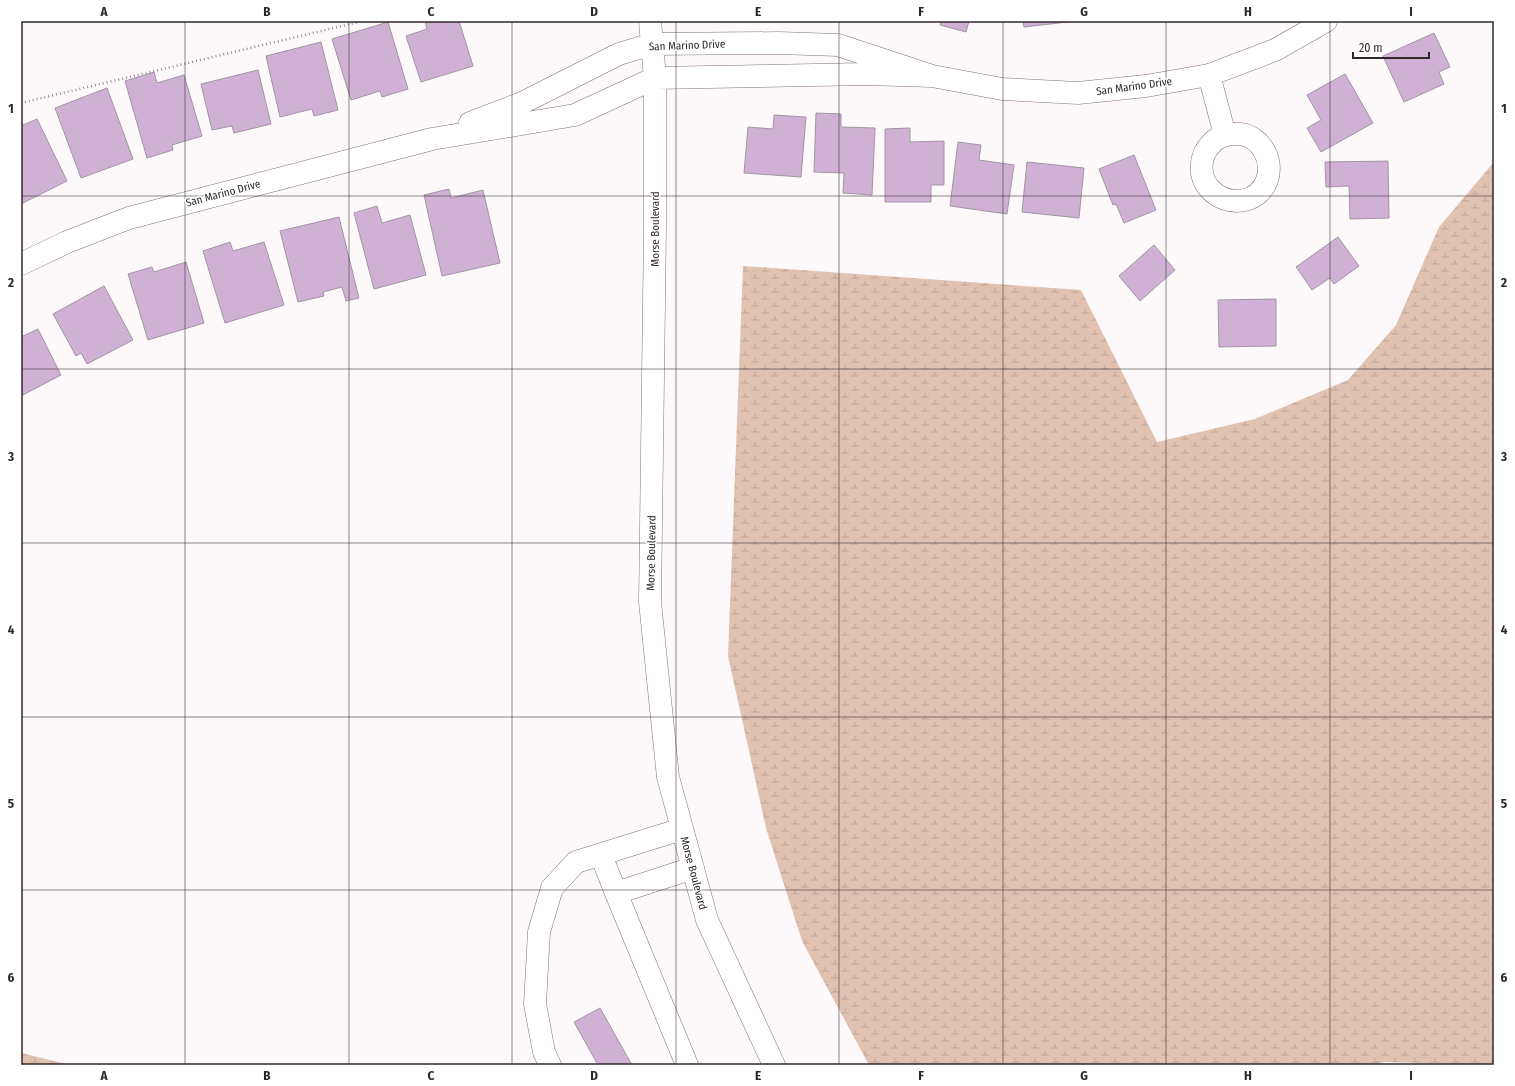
<svg xmlns="http://www.w3.org/2000/svg" width="1515" height="1086" font-family="'Fira Sans Condensed',sans-serif">
	<defs>
		<pattern id="wetland-marsh" width="20" height="14" patternUnits="userSpaceOnUse"><rect width="20" height="14" fill="#e1c1b0"/><path d="M1 5h8M5 5V1M11 12h8M15 12V8" fill="none" stroke="#c1a698"/></pattern>
	</defs>
	<rect width="100%" height="100%" fill="#fdf9fa"/>
	<!-- wetland -->
	<path fill="url(#wetland-marsh)" d="M1494 162V1065L1385 1062 1371 1065H869L802 941 766 828 728 656 743 266 1081 290 1157 442 1255 419 1348 380 1396 325 1439 227Z
		M21 1053 70 1065H21Z"/>
	<!-- building -->
	<path fill="#d0b0d5" stroke="#a195a3" d="M425 21H459L473 66 421 82 406 36 427 29Z
		M939 21H969L966 32 940 25 941 22Z
		M1023 21H1076L1024 27Z
		M388 22 408 89 382 97 380 91 351 100 332 39Z
		M1434 33 1450 67 1439 72 1444 84 1404 102 1383 56Z
		M321 42 338 110 314 116 312 109 280 117 266 56Z
		M258 70 271 124 234 133 232 126 212 130 201 84Z
		M154 72 157 83 184 75 202 136 172 145 173 150 147 158 125 81Z
		M1345 74 1373 123 1321 152 1307 128 1321 120 1307 95Z
		M107 88 133 159 81 178 55 108Z
		M816 113 841 114V127L875 128 872 195 843 193 844 173 814 172Z
		M774 115 806 117 801 177 744 173 748 127 773 129Z
		M37 119 67 181 21 204V121L23 125Z
		M910 128V142L944 141V185H931V202H885V129Z
		M958 142 981 145 979 160 1014 165 1007 214 950 206Z
		M1134 155 1156 210 1124 223 1116 204 1113 205 1099 169Z
		M1388 161 1389 218 1350 219 1349 186 1326 187 1325 162Z
		M1027 162 1084 168 1079 218 1022 212Z
		M449 189 451 198 483 190 500 263 442 276 424 195Z
		M377 206 382 223 410 215 426 275 374 289 354 213Z
		M339 217 359 298 346 301 342 287 323 292 324 296 298 302 280 231Z
		M1338 237 1359 266 1334 284 1330 278 1312 290 1296 267Z
		M230 242 233 251 264 242 284 305 225 323 203 251Z
		M1154 245 1175 270 1140 301 1119 276Z
		M186 262 204 323 148 340 128 274 152 267 154 272Z
		M104 286 133 340 87 364 81 353 76 356 53 314Z
		M1276 299V346L1219 347 1218 300Z
		M38 329 61 375 21 396V337Z
		M600 1008 632 1065H598L574 1022Z"/>
	<g fill="none" stroke-linecap="round" stroke-linejoin="round">
		<!-- minor casing -->
		<g stroke="#837179" stroke-width="23">
			<path id="minor" d="M650 21 655 78V228L650 602 668 777 707 920 774 1065
				M1209 75 1225 135C1230 135 1236 133 1240 134 1261 136 1274 161 1267 180 1258 205 1226 207 1210 189 1198 177 1199 155 1212 143 1215 139 1221 137 1225 135
				M470 123 522 103 619 54 652 44 779 43 838 45 932 76 1002 89 1078 93 1146 86 1209 75 1275 50 1326 21
				M21 264 67 242 129 218 432 139 575 115 655 78 866 74 932 76
				M601 855 616 893
				M550 1065 544 1052 535 1004 539 932 552 888 576 862 682 829
				M687 1065 616 893 693 868"/>
		</g>
		<!-- path -->
		<path stroke="#938d8f" stroke-width="2.5" stroke-dasharray="1 3" stroke-linecap="butt" d="M21 103 363 21"/>
		<!-- minor -->
		<use href="#minor" stroke="#fff" stroke-width="22"/>
	</g>
	<!-- grid -->
	<path fill="none" stroke="#2f282b" stroke-width="1" stroke-opacity="0.55" d="M185 21V1065M349 21V1065M512 21V1065M676 21V1065M839 21V1065M1003 21V1065M1166 21V1065M1330 21V1065M21 196H1494M21 369H1494M21 543H1494M21 717H1494M21 890H1494"/>
	<g text-anchor="middle" stroke-width="3" stroke-linejoin="round" paint-order="stroke">
		<!-- street labels -->
		<g font-size="11" fill="#2f282b" stroke="#fff">
			<text transform="translate(687 45) rotate(-2)" y="4">San Marino Drive</text>
			<text transform="translate(1134 86) rotate(-8)" y="4">San Marino Drive</text>
			<text transform="translate(223 193) rotate(-15)" y="4">San Marino Drive</text>
			<text transform="translate(655 229) rotate(-90)" y="4">Morse Boulevard</text>
			<text transform="translate(651 553) rotate(-89)" y="4">Morse Boulevard</text>
			<text transform="translate(694 873) rotate(75)" y="4">Morse Boulevard</text>
		</g>
	</g>
	<!-- border -->
	<rect width="1515" height="1086" fill="none" stroke="#ffffff" stroke-width="44"/>
	<!-- scale -->
	<path d="M1353 52v6h76v-6" fill="none" stroke="#2f282b" stroke-width="2"/>
	<text x="1359" y="52" font-size="12" fill="#2f282b" stroke="#ffffff" stroke-width="3" paint-order="stroke">20 m</text>
	<rect x="22" y="22" width="1471" height="1042" fill="none" stroke="#2f282b" stroke-width="1.5"/>
	<g font-size="13" text-anchor="middle" font-weight="bold" fill="#2f282b">
		<text x="104" y="16">A</text>
		<text x="267" y="16">B</text>
		<text x="431" y="16">C</text>
		<text x="594" y="16">D</text>
		<text x="758" y="16">E</text>
		<text x="921" y="16">F</text>
		<text x="1084" y="16">G</text>
		<text x="1248" y="16">H</text>
		<text x="1411" y="16">I</text>
		<text x="11" y="113">1</text>
		<text x="1504" y="113">1</text>
		<text x="11" y="287">2</text>
		<text x="1504" y="287">2</text>
		<text x="11" y="461">3</text>
		<text x="1504" y="461">3</text>
		<text x="11" y="634">4</text>
		<text x="1504" y="634">4</text>
		<text x="11" y="808">5</text>
		<text x="1504" y="808">5</text>
		<text x="11" y="982">6</text>
		<text x="1504" y="982">6</text>
		<text x="104" y="1080">A</text>
		<text x="267" y="1080">B</text>
		<text x="431" y="1080">C</text>
		<text x="594" y="1080">D</text>
		<text x="758" y="1080">E</text>
		<text x="921" y="1080">F</text>
		<text x="1084" y="1080">G</text>
		<text x="1248" y="1080">H</text>
		<text x="1411" y="1080">I</text>
	</g>
</svg>
